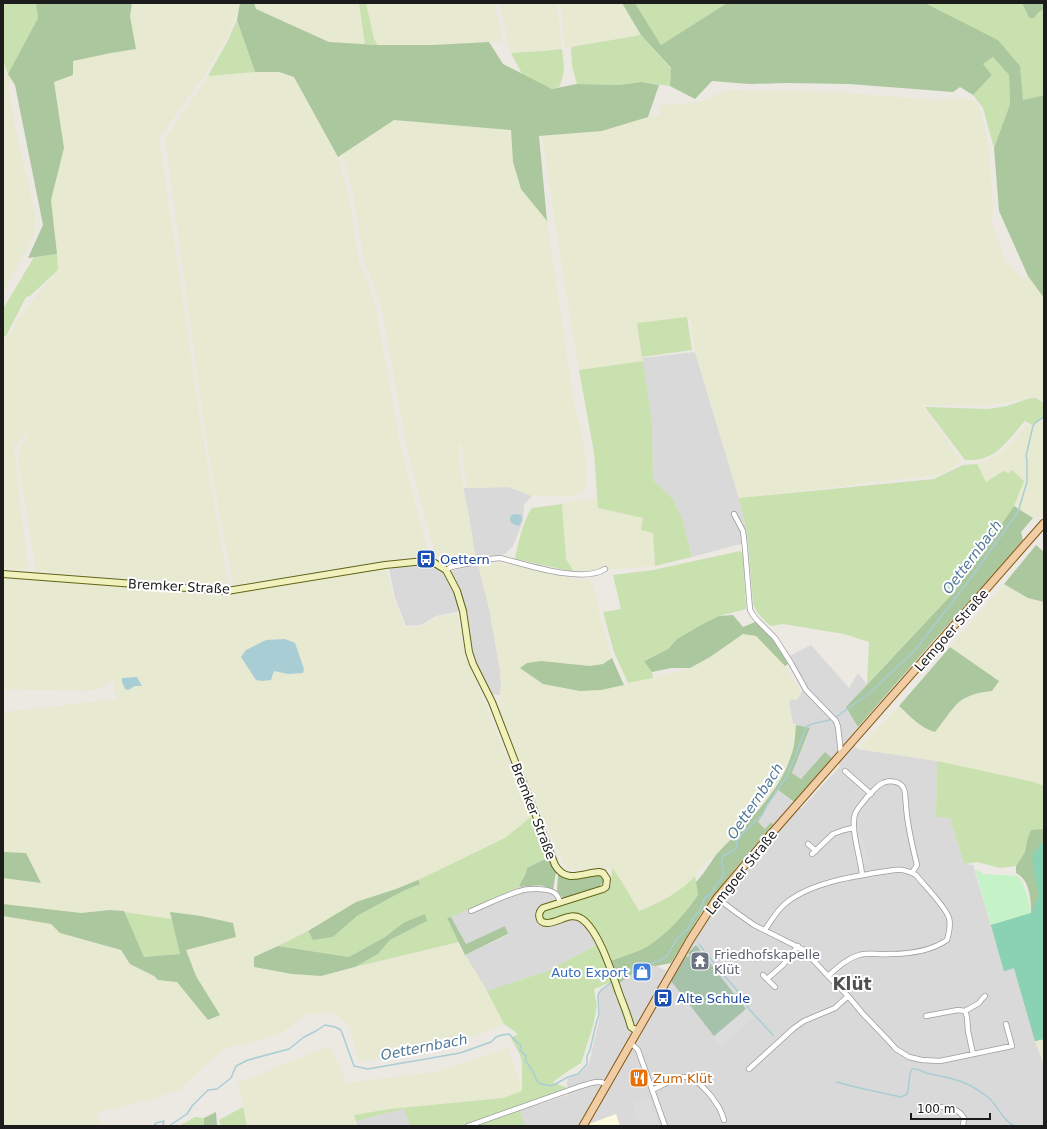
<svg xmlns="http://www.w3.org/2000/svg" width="1047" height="1129" font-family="'DejaVu Sans',sans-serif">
	<rect width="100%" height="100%" fill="#ece9e3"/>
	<!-- residential -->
	<path fill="#dad9d9" d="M695 352 739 498 746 529 748 542 692 557 682 518 673 499 653 480 652 424 642 358Z
		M509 487 532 496 524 505 523 521 513 546 505 554 476 561 470 522 463 488Z
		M428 563 438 567 444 573 478 564 489 608 500 670 501 683 500 695H491L478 669 472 654 465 610 436 616 421 625 406 626 395 598 389 568Z
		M811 645 849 688 858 673 867 684 847 707 858 727 848 740 858 749 937 761 936 816 950 818 964 864 973 865 1004 970 1014 968 1035 1041 1044 1065V1126H525L520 1110 568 1095 567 1083 568 1078 578 1075 589 1064 600 1016 599 995 601 990 609 984H612L613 986 618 984 646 965 656 966 674 974 710 917 772 839 766 834 773 825 771 822 765 829 757 822 777 789 801 809 840 766 833 759 800 779 792 773 810 729 793 724 789 703 791 699 797 700 805 685 789 656Z
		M540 885 551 893 557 900 541 905 535 911V920L541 926 547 927 570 920 579 921 587 928 598 944 547 971 487 991 465 955 508 935 505 926 466 944 451 917 519 887Z
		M404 1109 410 1126H357L356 1121Z"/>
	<!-- education -->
	<path fill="#fbf9de" d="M616 1114 620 1126H587L589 1124Z"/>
	<!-- farmland -->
	<path fill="#e8e9d1" d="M132 3H240L238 11 226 39 206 73 159 138 192 362 200 421 228 584 227 586 221 587 36 571 18 458 20 447 33 427 14 447 28 570 3 568V340L8 336 32 301 58 270 51 200 64 148 54 82 72 61 111 53 136 49 130 16Z
		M254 3H359L365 44 329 42 255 9Z
		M366 3H494L503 41 433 45H378L374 39Z
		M499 3H557L562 49 543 51 511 53Z
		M560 3H622L641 35 565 48Z
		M3 60 10 76 9 89 17 137 35 213V231L31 242 3 293Z
		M255 72H279L294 77 338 157 349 197 358 258 375 303 400 445 428 551 423 555 376 562 235 585 233 584 208 451 165 139 208 76Z
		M730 90 835 92 937 100 966 99 974 101 978 106 981 113 985 127 989 148 993 208 992 224 1006 261 1022 279 1028 276 1044 298V402L1036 397H1029L1003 403 986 405H922L961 461 946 472 938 475 739 498 695 352 690 317 637 323 643 361 579 370 560 255 542 136 602 131 648 117 659 115 661 105 700 102 714 95Z
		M394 120 511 130 513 162 521 189 547 221 573 398 583 442 587 471 586 487 583 492 571 496H532L509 487 466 488 462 445H459V465L470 522 476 561 451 562 436 557 407 450 383 315 377 293 366 266 362 248 352 189 342 154Z
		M1044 420V516L1033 518 1014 506 1024 481 1012 470 1008 473 1003 471 986 482 977 464 986 461 996 456 1009 445 1026 425 1033 426 1036 422Z
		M595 498H598V508L644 518 653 533 655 566 600 570 589 572H574L566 559 562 503Z
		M499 563 518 565 579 580H591L609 651 612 658 603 664 590 666 541 661 521 668 543 684 580 691 601 690 674 673 690 668 710 657 742 634 756 636 785 666 801 692 797 700 791 699 789 703 793 724 796 725 792 755 782 776 776 788 762 805 739 832 714 857H711L687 885 679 891 665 900 639 911 622 882 612 868H596L576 870 569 869 564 865 525 778 499 708 501 683 500 670 489 608 478 564Z
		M386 568 394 600 405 627 422 626 437 617 457 613 465 655 531 817 505 838 415 881 396 889 321 924 278 946 254 957V967L292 974 321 976 459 942 465 955 487 991 504 1024 461 1041 396 1057 359 1061 350 1027 334 1012 307 1014 283 1032 260 1041 224 1048 179 1090 142 1102 96 1112 103 1126H3V916L51 924 60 933 121 950 130 964 154 976 158 980 177 982 208 1020 219 1015 196 976 186 949 236 937 233 923 201 916 170 912 172 919 110 910 81 913 3 904V878L41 883 26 853 3 852V712L41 708 116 699 113 680 99 689 87 691 3 689V578L226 594 277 585 278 589 281 586Z
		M1004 584 1028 598 1044 602V786L1034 782 937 761 858 749 899 706 907 713 915 721 935 732 958 703 970 696 983 692 992 691 999 681 950 647Z
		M1044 1039V1065L1035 1041Z
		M329 1046 347 1083 436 1072 508 1048 522 1091 503 1098 389 1109 354 1115 357 1126H247L238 1083Z"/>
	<!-- grass -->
	<path fill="#c9e1af" d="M3 3H36L38 18 8 74 3 60Z
		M359 3H366L374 39 378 45 365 44Z
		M635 3H727L661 45Z
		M925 3H1022L1029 18H1034L1039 12 1044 9V95L1023 100 1022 95 998 40Z
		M237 20 255 72 208 76 227 42Z
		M641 35 671 69 670 86 641 82 619 85 577 84 572 66 571 47Z
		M562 49C564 66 566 71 559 87L552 89 522 74 511 53 543 51Z
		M993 57 1009 75 1010 104 994 148 983 108 973 95 992 75 983 64Z
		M57 254 58 270 30 296 26 297 6 336H3V309L34 257Z
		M687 317 692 350 642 357 637 323Z
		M643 361 652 424 653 480 673 499 682 518 692 557 655 566 653 533 641 530 643 518 598 508 594 453 579 370Z
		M1030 398H1036L1044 403V416L1032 425 1025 421C1012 435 1001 454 981 459 976 460 970 460 965 460L925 407 988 409 1007 406Z
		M977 464 986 482 1003 471 1008 473 1012 470 1024 481 1014 506 954 592 867 684 869 642 844 634 783 624 771 626C763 620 757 614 753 604L748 542 746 529 739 498 934 479 963 465Z
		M562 504 566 559 574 572 515 559C518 544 523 520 532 508Z
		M740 551 743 554 746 609 719 616 677 639 668 649 645 660 652 672 653 678 628 683 614 652 603 612 621 609 613 575 653 570Z
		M937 761 1034 782 1044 786V829L1039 830 1027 841 1025 852 1016 866 1000 868 977 862 964 864 950 818 936 817Z
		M531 817 549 857 527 868C526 876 521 880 519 887L451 917 447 918 459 942 355 967 378 954 390 940 427 921 403 923 385 937 349 957 278 946 308 931 313 940 333 937 357 916 403 891 419 884 418 880 505 838Z
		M612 868 622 882 639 911C661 902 678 894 695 876L698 895C685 914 668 933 648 946 639 952 622 956 611 961 604 947 592 914 575 913 567 913 555 918 548 921 544 919 543 917 543 913L546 909 602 893 611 886Z
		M124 912 172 919 180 954 144 957Z
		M598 944 611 982 594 989 597 1006 593 1026 581 1063 568 1071 553 1082 567 1088 531 1103 465 1126H410L404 1109 356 1121 354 1115 389 1109 503 1098 522 1091V1063L520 1055 511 1038 518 1034 504 1024 487 991 547 971Z
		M243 1107 247 1126H221L219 1120Z
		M520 1110 525 1126H476Z
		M195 1117 204 1118V1126H179Z"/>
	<!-- forest -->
	<path fill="#abc79d" d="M36 3H132L130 16 136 49 111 53 73 61V75L54 82 64 148 51 200 57 254 28 258 43 225 15 85 8 74 38 18Z
		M240 3H254L256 9 329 42 378 45H433L489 42 503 64 552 89 577 84 619 85 641 82 659 85 648 117 602 131 539 136 547 221 521 189 513 162 511 130 394 120 338 157 294 77 279 72H255L237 20Z
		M622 3H635L661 45 727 3H925L998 40 1020 66 1023 100 1044 95V298L1028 276 999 211 994 148 1010 104 1009 75 993 57 983 64 992 75 973 95 960 87 953 92 849 84 786 83 749 84 712 81 695 99 670 86 671 68 641 35Z
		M1022 3H1044V9L1039 12 1034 18H1029Z
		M1014 506 1033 518 1021 532 1023 540 990 579 935 639 858 727 846 707 954 592Z
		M1036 545 1044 552V602L1028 598 1004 584Z
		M733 615 743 627 755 622 773 635 788 664 785 666 756 636 743 634 710 657 690 668H671L652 672 644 661 668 649 677 639 703 624 719 616Z
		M950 647 999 681 992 691C980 692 968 695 959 702 952 708 941 725 935 732 919 727 911 717 899 706Z
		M612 658 624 685 601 690 580 691 543 684 520 668 527 663 541 661 590 666 603 664Z
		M796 725 810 728 792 773 801 779 825 752 833 759 794 802 777 789 758 822 765 829 771 822 773 825 735 869 703 910 671 963 656 966 646 965 618 984 611 961C622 956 639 952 648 946 668 933 685 914 698 895L696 882C701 877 705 871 709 865 712 862 713 858 716 855 744 825 778 796 791 756 795 746 795 735 796 725Z
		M1044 829V842L1041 844 1044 916V1039L1035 1041 1014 968 1004 971 991 925 1031 913C1031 899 1030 880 1016 873V866L1025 852 1027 841 1031 830Z
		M3 852 26 853 41 883 3 878Z
		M549 857 556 872 553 890 540 885 519 887C521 880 526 876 527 868Z
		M558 875C575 886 592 869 603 878L604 881 598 888 563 898 557 891Z
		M418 880 420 884 403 891 357 916 333 937 313 940 308 931 356 902 396 889Z
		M3 904 81 913 110 910 124 911 144 957 180 954 170 912 201 916 233 923 236 937 186 950 196 976 220 1015 208 1020 177 982 158 980 154 976 130 964 121 950 60 933 51 924 3 916Z
		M425 914 427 921 390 940 378 954 355 967 321 976 292 974 254 967V957L278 946 349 957 385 937 403 923Z
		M451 917 466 944 505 926 508 934 465 955 447 918Z
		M216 1112 217 1126H204V1118Z"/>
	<!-- cemetery -->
	<path fill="#a7c2aa" d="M696 945 746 1009 714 1036 671 981 686 956 688 957 690 955 688 953Z"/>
	<!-- park -->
	<path fill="#c5f2c7" d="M975 869 983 874 1018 876C1026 886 1028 901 1031 913L991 925Z"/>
	<!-- pitch -->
	<path fill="#8bd2b4" d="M1044 842V1039L1035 1041 1014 968 1004 971 991 925 1031 913 1039 895 1034 874 1032 855 1041 844Z"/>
	<!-- parking -->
	<path fill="#dcdcdc" d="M863 838 868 863 863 864 858 839Z
		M746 1009 753 1018 722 1047 713 1038Z
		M649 1098 659 1126H640L632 1104Z"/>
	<!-- water -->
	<path fill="#a9cdd5" d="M517 514 521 515 522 520 519 526 511 523 510 519 511 515Z
		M285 639 295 643 304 669 303 673 288 674 274 671 271 680 262 681 256 680 241 657 246 650 266 640Z
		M137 677 142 686H135L128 690 125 689 122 682V678Z"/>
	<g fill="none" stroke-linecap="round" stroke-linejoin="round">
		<!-- stream -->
		<path stroke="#a9cdd5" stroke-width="1.5" d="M836 717 871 692 916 649 970 579 1018 512 1027 482V460L1026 456 1033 426 1036 422 1044 417
			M699 944 720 971 736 989 749 1009 773 1035
			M615 978 621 973 627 971 639 968 648 964 659 961 667 956 676 940 684 932 688 929 694 917 699 912 705 897 711 894 716 885 723 877V867L721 861 723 856 734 850 737 848 736 843 742 834 762 815 767 805 786 778 795 757 806 727C814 721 823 723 832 719
			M837 1082 855 1087 901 1097 907 1094C910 1086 908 1074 912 1069 918 1068 921 1071 926 1073 935 1075 945 1077 953 1079 966 1082 979 1090 989 1098 998 1106 1002 1120 1013 1125
			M154 1126 156 1123 164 1121 163 1126
			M169 1126 187 1114 192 1106 208 1090 217 1089 231 1078 236 1066 248 1060 289 1049 304 1037 316 1031 325 1025 335 1027 341 1030 354 1066 368 1069 460 1053 491 1042 496 1037 502 1035 509 1034 521 1046 520 1050 526 1056 525 1060C528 1064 531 1068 533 1072 538 1085 539 1084 552 1086L568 1077 578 1074 587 1064V1056L590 1050 596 1024 599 1015 598 995 601 990 613 981"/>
		<!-- street casing -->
		<g stroke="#9d9d9d" stroke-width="6">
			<path id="street" d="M734 514 743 531 745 548 750 610 753 615 757 620 775 638 791 663 806 690 836 721 838 727 841 754
				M446 570 451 567 490 559 500 558C525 564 582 584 605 569
				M845 771 871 794
				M808 844 816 851
				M812 854 833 834 844 830 853 828
				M862 875C861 859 850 828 855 814 857 808 863 803 867 797 872 793 877 785 883 783 889 780 899 781 903 787 906 791 905 799 906 805 907 825 912 845 917 865L912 873
				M717 898 737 913 754 925 804 950 828 976 848 996 863 1014 888 1040 896 1049 909 1057 922 1060 940 1061 1012 1046 1006 1024
				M471 911C486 905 505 895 520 891 528 888 550 888 556 894 558 896 559 899 560 902
				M765 930C771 921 777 910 786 903 813 881 861 875 895 870 902 869 909 871 916 875 923 884 946 907 949 918 951 925 949 933 947 940 931 951 909 954 890 954 880 955 869 952 859 955 846 959 837 968 828 976
				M763 975 775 987
				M767 979 783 965 798 946
				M926 1016 958 1010 965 1011
				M630 1043 633 1045 638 1050 665 1126
				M973 1054 968 1031 967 1017 965 1011 979 1003 982 999 985 996
				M749 1069 794 1028 804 1021 835 1008 848 996
				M652 1090C661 1086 674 1078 684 1077 696 1076 712 1096 718 1106 721 1110 722 1115 724 1120
				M942 1107C951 1108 959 1109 964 1118L963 1126
				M468 1126 578 1087C587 1085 597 1079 606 1084"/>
		</g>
		<!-- secondary casing -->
		<g stroke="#5f6512" stroke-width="8">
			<path id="secondary" d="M3 574 227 591 385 565 424 561 433 562 446 570 457 591 463 611 469 652 473 664 492 702 555 865C566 884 582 873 599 872L603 873 607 879 606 887 603 889 543 908C537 913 538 923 547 923 559 923 570 911 582 919 599 931 612 973 619 993 623 1004 628 1015 631 1027L637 1031"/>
		</g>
		<!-- primary casing -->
		<g stroke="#835912" stroke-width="9">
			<path id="primary" d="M583 1126 690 940 717 898 771 834 1044 523"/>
		</g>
		<!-- street -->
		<use href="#street" stroke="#fff" stroke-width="4.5"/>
		<!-- secondary -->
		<use href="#secondary" stroke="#f0f1bd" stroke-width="6"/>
		<!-- primary -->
		<use href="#primary" stroke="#f0cda5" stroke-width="7"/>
	</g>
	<!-- icons -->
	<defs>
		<g id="bus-square" transform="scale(1)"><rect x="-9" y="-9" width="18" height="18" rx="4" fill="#1a4fb4" stroke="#fff"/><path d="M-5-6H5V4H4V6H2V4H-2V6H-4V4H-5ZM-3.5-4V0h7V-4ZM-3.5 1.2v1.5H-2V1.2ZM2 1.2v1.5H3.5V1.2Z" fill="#fff"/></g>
		<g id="temple-square" transform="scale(1)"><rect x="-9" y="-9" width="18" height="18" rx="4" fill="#6b7280" stroke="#fff"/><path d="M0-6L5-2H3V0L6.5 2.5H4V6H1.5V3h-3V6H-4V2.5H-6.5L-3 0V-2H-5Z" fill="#fff"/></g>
		<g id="shop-square" transform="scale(1)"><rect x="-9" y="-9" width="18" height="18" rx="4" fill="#3f7fe0" stroke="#fff"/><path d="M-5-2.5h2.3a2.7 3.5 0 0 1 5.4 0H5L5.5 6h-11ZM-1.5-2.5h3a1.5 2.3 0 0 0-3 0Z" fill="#fff"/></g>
		<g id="restaurant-square" transform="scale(1)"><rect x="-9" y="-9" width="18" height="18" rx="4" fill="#e8710a" stroke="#fff"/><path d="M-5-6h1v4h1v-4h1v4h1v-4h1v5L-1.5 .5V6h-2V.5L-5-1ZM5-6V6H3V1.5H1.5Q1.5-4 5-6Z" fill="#fff"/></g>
	</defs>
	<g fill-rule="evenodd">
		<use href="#bus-square" x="426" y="559"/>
		<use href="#temple-square" x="700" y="961"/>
		<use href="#shop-square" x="642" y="972"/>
		<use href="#bus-square" x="663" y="998"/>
		<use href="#restaurant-square" x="639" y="1078"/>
	</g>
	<g text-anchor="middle" stroke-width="4" stroke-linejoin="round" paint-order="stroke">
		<!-- transit labels -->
		<g font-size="13" fill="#164399" stroke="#fff" text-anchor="start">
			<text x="440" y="564">Oettern</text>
			<text x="677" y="1003">Alte Schule</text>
		</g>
		<!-- street labels -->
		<g font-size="13" fill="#1c1c1c" stroke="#fff">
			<text transform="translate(179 586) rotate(3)" y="5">Bremker Straße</text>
			<text transform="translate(951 630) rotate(-49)" y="5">Lemgoer Straße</text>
			<text transform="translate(534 811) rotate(69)" y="5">Bremker Straße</text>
			<text transform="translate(741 872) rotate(-51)" y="5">Lemgoer Straße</text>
		</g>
		<!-- worship labels -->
		<g font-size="13" fill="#5b616d" stroke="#fff" text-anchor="start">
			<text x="714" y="959">Friedhofskapelle<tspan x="714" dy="15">Klüt</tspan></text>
		</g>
		<!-- shop labels -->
		<g font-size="13" fill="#366cbe" stroke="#fff" text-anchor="end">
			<text x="628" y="977">Auto Export</text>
		</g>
		<!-- food labels -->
		<g font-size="13" fill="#c56008" stroke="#fff" text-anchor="start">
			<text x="653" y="1083">Zum Klüt</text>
		</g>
		<!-- water labels -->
		<g font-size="14" font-style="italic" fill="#527899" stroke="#fff">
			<text transform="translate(972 557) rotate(-53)" y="5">Oetternbach</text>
			<text transform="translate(755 801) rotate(-56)" y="5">Oetternbach</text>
			<text transform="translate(424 1047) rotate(-11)" y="5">Oetternbach</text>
		</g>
		<!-- district labels -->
		<g font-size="17" font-weight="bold" fill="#4f4f4f" stroke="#fff">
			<text x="852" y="990">Klüt</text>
		</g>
	</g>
	<!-- border -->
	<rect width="1047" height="1129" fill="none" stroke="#1c1c1c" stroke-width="8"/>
	<!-- scale -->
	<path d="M911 1113v6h79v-6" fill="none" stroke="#1c1c1c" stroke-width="2"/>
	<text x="917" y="1113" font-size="12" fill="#1c1c1c" stroke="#ffffff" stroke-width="3" paint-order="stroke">100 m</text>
</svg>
